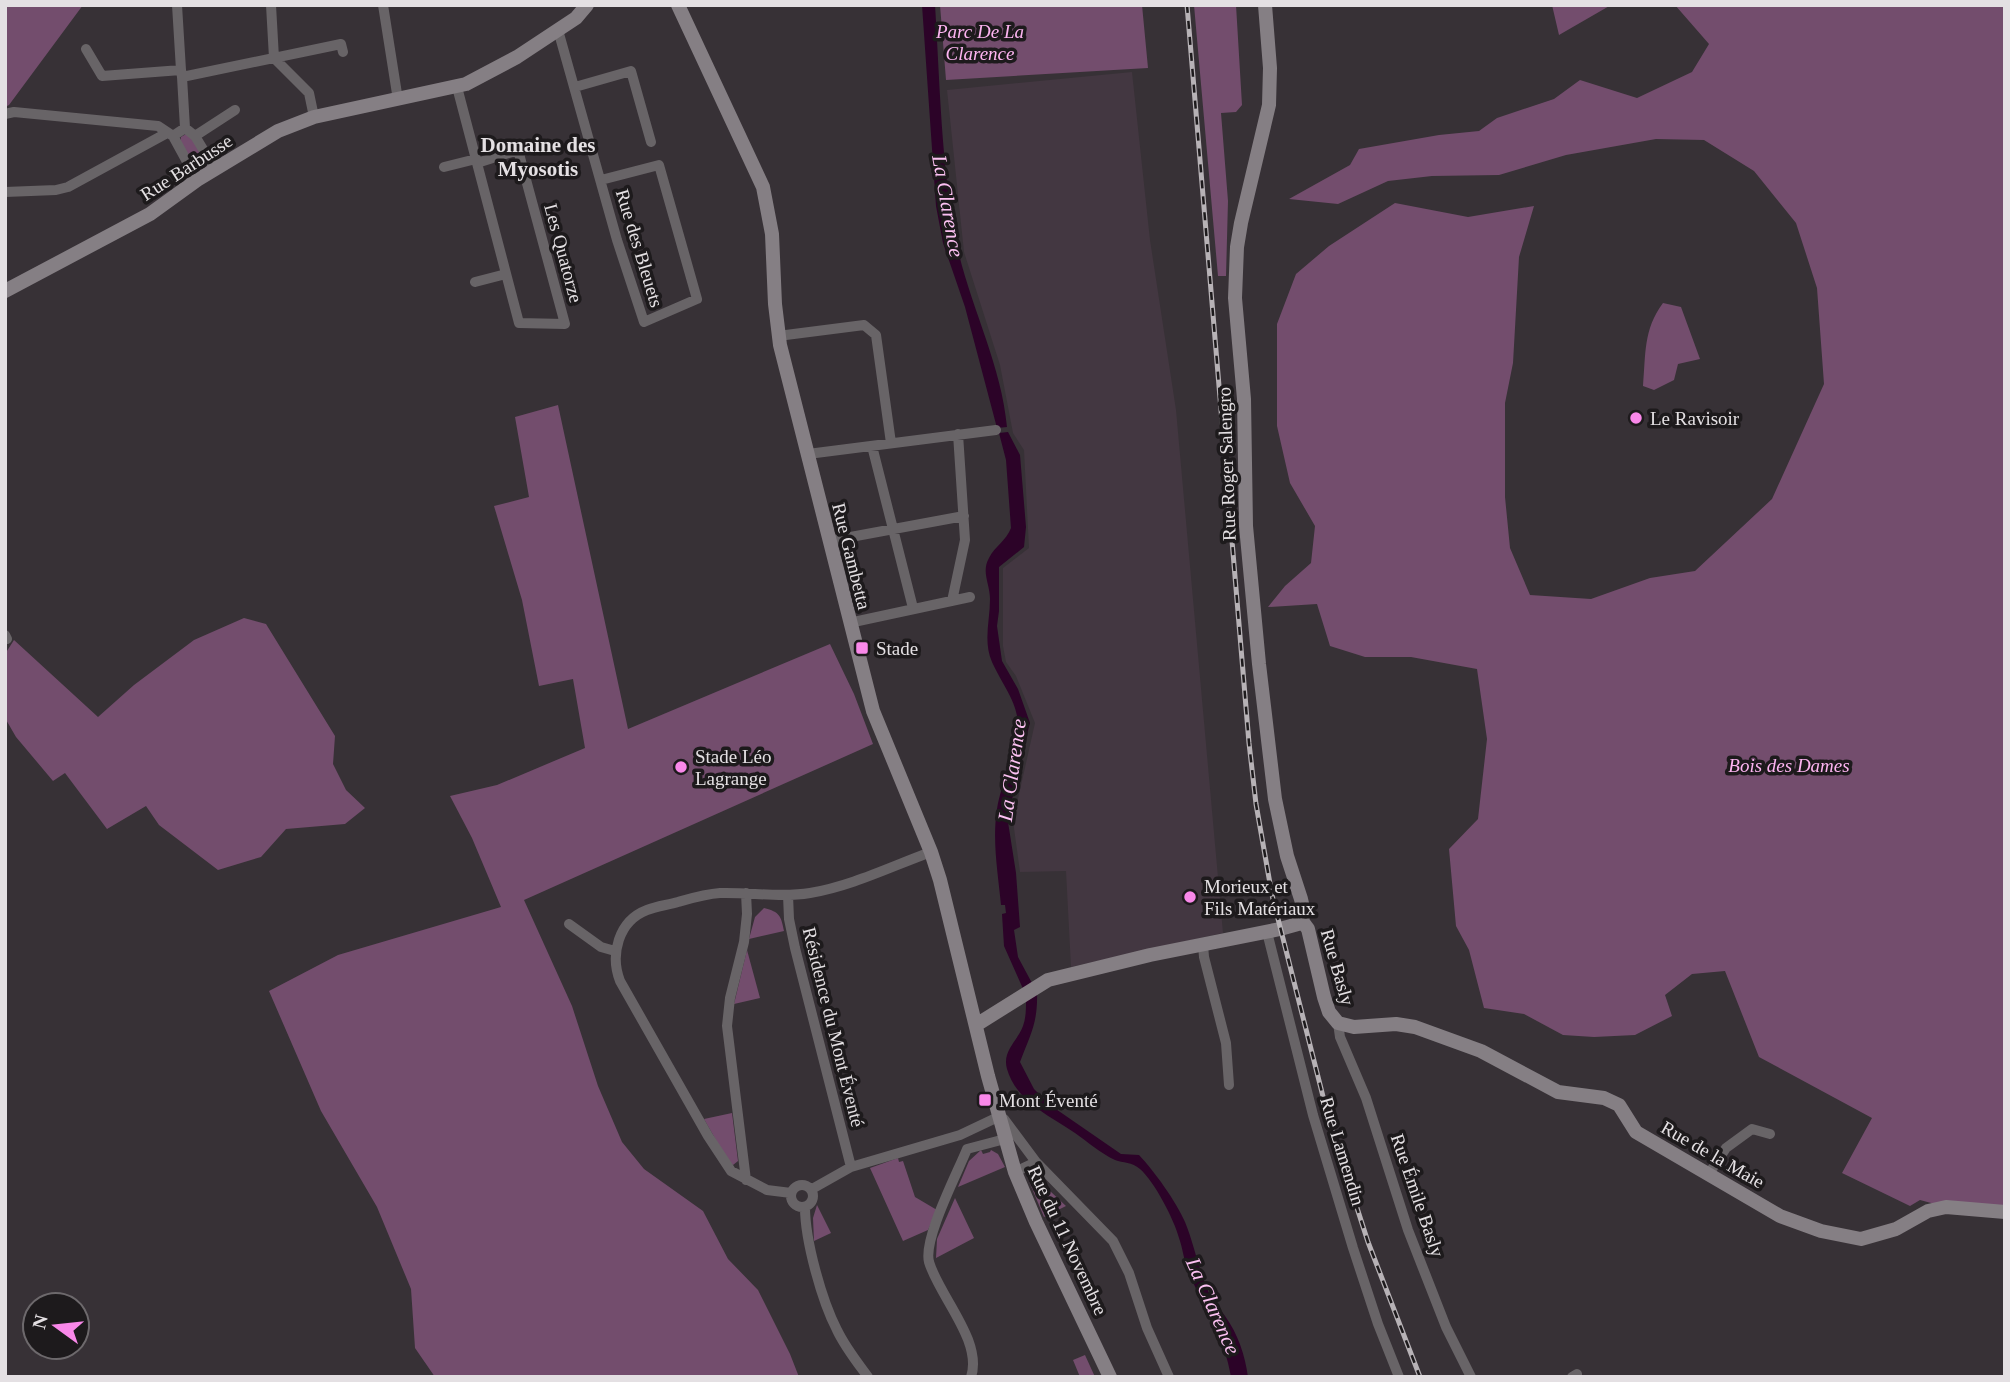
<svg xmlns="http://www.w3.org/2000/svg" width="2010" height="1382" font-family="'Times New Roman',serif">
	<rect width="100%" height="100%" fill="#373136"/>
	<!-- built -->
	<path fill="#433741" d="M1132 72 1150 240 1176 410 1223 933 1071 967 1066 871 1020 872 1013 821 1035 723 1016 676 1006 662 1003 646V568L1029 548 1024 450 1013 433 1000 365 964 252 947 90Z"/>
	<!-- green -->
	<path fill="#734d6d" d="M5 5H83L9 105 5 107Z
		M940 5H1142L1148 68 946 80Z
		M1194 5H1236L1242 105 1236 112 1221 113 1228 201 1226 276H1218Z
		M1552 5H1611L1559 35Z
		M1675 5H2005V1212L1946 1207 1920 1200 1910 1206 1842 1173 1872 1118 1759 1057 1725 971 1692 974 1665 995 1672 1016 1635 1035 1594 1037 1563 1035 1524 1014 1484 1008 1469 950 1456 926 1449 849 1478 819 1487 739 1477 669 1411 657H1365L1330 646 1317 604 1268 607 1285 586 1311 563 1315 526 1290 483 1277 426V324L1296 274 1329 246 1395 203 1468 217 1534 206 1519 257 1513 363 1505 403V497L1510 548 1530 595 1591 599 1650 578 1695 571 1772 499 1824 384 1817 288 1796 223 1754 171 1704 140 1656 139 1566 155 1499 175 1432 176 1388 181 1338 204 1289 199 1350 165 1359 149 1439 135 1479 131 1497 118 1554 99 1580 80 1637 98 1692 72 1709 44Z
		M186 134 192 136 211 168 199 176 180 143 181 137Z
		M1663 303 1681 307 1700 359 1678 364 1674 380 1654 390 1643 386C1646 354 1643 330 1663 303Z
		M558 405 628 729 830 644 854 694 873 744 524 900 572 1006 598 1086 622 1142 644 1169 703 1211 728 1259 758 1290 790 1354 799 1377H435L415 1348 411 1289 377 1207 321 1111 269 991 338 955 501 907 472 838 450 796 497 785 585 748 573 679 539 686 522 600 494 506 529 497 515 417Z
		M244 618 266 624 335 736 333 764 346 790 365 808 345 824 286 829 261 857 218 870 159 825 146 806 107 829 65 773 53 781 16 737 5 718V654L14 640 98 717 134 685 194 640Z
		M764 908C780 912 781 916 784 931L749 939 755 917Z
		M747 950 760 998 734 1004Z
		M732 1113 738 1161 733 1165 729 1163 704 1119Z
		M981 1150 983 1154 990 1152 991 1150 998 1154 1005 1167 958 1187 969 1161Z
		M898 1158 899 1162 903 1161 915 1197 937 1210 928 1230 903 1241 870 1168Z
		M1034 1176 1066 1206 1044 1217 1028 1179Z
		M955 1198 974 1238 936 1258 937 1239Z
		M817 1205 831 1233 814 1241 813 1218Z
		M1085 1355 1095 1377H1080L1073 1360Z"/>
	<!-- water -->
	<path fill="#2c0328" d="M922 5H935C940 84 941 163 956 241 969 305 1001 362 1007 427L997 428 965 307 943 243 936 206Z
		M1008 432 1020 455 1026 527 1024 547 999 567V611L997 626 1002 661 1018 689 1030 723 1024 745 1020 774 1012 799 1008 822 1016 873 1020 927 1014 930 1018 957 1033 985 1024 991 1004 946 1002 914 1006 913 1005 905H1001C998 873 992 841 997 809 1001 782 1021 742 1017 716 1015 700 999 678 992 662 983 641 990 621 990 599 990 584 981 572 989 558 995 546 1006 541 1011 528L1006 460 999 433Z
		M1037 991C1038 1023 1031 1033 1020 1062L1034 1089 1050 1105 1121 1154 1139 1155C1154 1171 1176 1201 1185 1222 1195 1246 1199 1274 1212 1299 1216 1305 1221 1310 1225 1316 1238 1334 1245 1355 1248 1377H1231C1225 1339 1205 1308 1189 1274 1184 1262 1183 1249 1179 1238 1174 1219 1154 1181 1140 1169 1132 1162 1123 1163 1115 1160 1100 1153 1088 1142 1075 1133 1050 1116 1016 1101 1007 1069 1002 1051 1017 1042 1023 1026 1026 1018 1026 1009 1026 1000Z"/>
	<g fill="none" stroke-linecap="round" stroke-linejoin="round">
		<!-- street -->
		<path stroke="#686467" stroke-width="10" d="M271 5 274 58 309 93 314 117
			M383 5 398 100
			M558 30 617 240 644 322 697 299 659 165 601 180
			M86 49 102 76 181 70 177 5
			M181 70 182 77 341 44 343 52
			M457 87 519 323 565 324 518 150 477 163
			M575 87 631 71 651 142
			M5 114 14 112 158 126 173 136 197 180
			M185 128 195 136 215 169
			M173 136 185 128 182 77
			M195 136 235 110
			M444 167 476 159
			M5 192 56 190 68 187 167 133
			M475 282 506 274
			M778 336 864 325 876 335 891 443
			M872 446 913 608
			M808 454 996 430
			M829 541 964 516
			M952 601 965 540 958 434
			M849 623 970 597
			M5 635 7 639
			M746 893 747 914 744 942 730 998 727 1026 746 1180
			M788 895 789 919 795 948 851 1167
			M569 924 601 947 615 951
			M1267 932 1313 1115 1353 1248 1378 1324 1399 1377
			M1203 945 1204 957 1226 1043 1229 1085
			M1338 1023 1340 1037 1366 1098 1408 1230 1446 1327 1471 1377
			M967 1149C957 1174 923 1239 929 1262 939 1296 983 1341 971 1377
			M967 1149 1005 1139
			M1015 1172 1036 1162
			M1708 1175 1726 1148 1752 1129 1770 1134
			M791 1196a11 11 0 1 1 22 0a11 11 0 1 1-22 0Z
			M812 1189 851 1167 960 1135 998 1117 1004 1119 1036 1162 1113 1241 1129 1273 1147 1328 1169 1377
			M791 1193 767 1190 731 1171 708 1136 620 981C610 955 618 921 647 910 657 906 668 905 678 902 692 898 705 894 720 893 750 892 780 898 810 893 852 886 892 866 931 852
			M805 1207C805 1241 822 1301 837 1330 845 1347 857 1362 868 1377
			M1572 1377 1577 1374"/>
		<!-- secondary -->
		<path stroke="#857f84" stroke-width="14" d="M678 5 763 187 772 234 775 304 780 345 873 711 931 852 940 880 988 1076 1015 1172 1036 1222 1110 1377
			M1265 5 1270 68 1269 105 1241 223 1237 247 1235 298 1244 399 1246 526 1259 664 1275 799 1287 856 1301 899 1304 912 1302 921
			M5 291 150 214 197 180 278 131 314 117 466 84 517 57 576 18 587 5
			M1302 921 1308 929 1324 997 1329 1012 1338 1023 1354 1027 1396 1024 1415 1027 1481 1051 1558 1092 1604 1098 1619 1105 1636 1132 1780 1216 1821 1231 1861 1239 1896 1229 1928 1211 1946 1207 2005 1212
			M976 1025 1048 980 1150 955 1280 929 1298 924 1302 921"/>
		<!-- rail casing -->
		<g stroke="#b7b2b6" stroke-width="5">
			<path id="rail" d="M1187 5 1249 743 1256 804 1272 895 1330 1124 1368 1242 1420 1377"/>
		</g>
		<!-- rail -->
		<use href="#rail" stroke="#1d1a1c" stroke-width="2.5" stroke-dasharray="8" stroke-linecap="butt"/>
	</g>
	<!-- markers -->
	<g fill="#f988e9" stroke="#1d1a1c" stroke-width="2.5">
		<circle cx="1636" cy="418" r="7"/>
		<rect x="855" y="641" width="14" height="14" rx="3.5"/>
		<circle cx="681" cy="767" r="7"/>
		<circle cx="1190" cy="897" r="7"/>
		<rect x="978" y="1093" width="14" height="14" rx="3.5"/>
	</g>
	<g text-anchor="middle" stroke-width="7" stroke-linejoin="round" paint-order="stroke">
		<!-- park labels -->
		<g font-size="19" font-style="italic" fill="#fdb4f1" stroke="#1d1a1c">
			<text x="980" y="38">Parc De La<tspan x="980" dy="22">Clarence</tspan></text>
			<text x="1789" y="772">Bois des Dames</text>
		</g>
		<!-- street labels -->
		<g font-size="19" fill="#e4e0e3" stroke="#1d1a1c">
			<text transform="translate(186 167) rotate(-33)" y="7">Rue Barbusse</text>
			<text transform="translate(640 248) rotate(73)" y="7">Rue des Bleuets</text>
			<text transform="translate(564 253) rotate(75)" y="7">Les Quatorze</text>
			<text transform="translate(1226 464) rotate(-92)" y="7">Rue Roger Salengro</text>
			<text transform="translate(852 556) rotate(76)" y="7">Rue Gambetta</text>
			<text transform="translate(1338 967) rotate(74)" y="7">Rue Basly</text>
			<text transform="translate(834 1027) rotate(76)" y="7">Résidence du Mont Éventé</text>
			<text transform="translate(1343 1151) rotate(73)" y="7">Rue Lamendin</text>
			<text transform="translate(1713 1154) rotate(30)" y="7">Rue de la Maie</text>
			<text transform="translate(1418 1195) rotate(71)" y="7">Rue Émile Basly</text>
			<text transform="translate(1068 1240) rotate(65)" y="7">Rue du 11 Novembre</text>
		</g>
		<!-- poi labels -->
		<g font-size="19" fill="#e4e0e3" stroke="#1d1a1c" text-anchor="start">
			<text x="1650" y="425">Le Ravisoir</text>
			<text x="876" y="655">Stade</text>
			<text x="695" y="763">Stade Léo<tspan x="695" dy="22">Lagrange</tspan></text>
			<text x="1204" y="893">Morieux et<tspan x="1204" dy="22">Fils Matériaux</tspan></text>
			<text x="999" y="1107">Mont Éventé</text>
		</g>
		<!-- neighbourhood labels -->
		<g font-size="21" font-weight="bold" fill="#e4e0e3" stroke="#1d1a1c">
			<text x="538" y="152">Domaine des<tspan x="538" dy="24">Myosotis</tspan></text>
		</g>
		<!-- water labels -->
		<g font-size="21" font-style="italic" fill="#fcc1f2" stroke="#1d1a1c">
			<text transform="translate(948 206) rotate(80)" y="7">La Clarence</text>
			<text transform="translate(1012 770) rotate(-82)" y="7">La Clarence</text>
			<text transform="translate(1213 1306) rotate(66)" y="7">La Clarence</text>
		</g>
	</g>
	<!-- border -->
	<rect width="2010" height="1382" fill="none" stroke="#e4e0e3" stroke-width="14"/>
	<!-- north arrow -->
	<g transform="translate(56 1326) rotate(285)"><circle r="33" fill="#1d1a1c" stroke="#6d696c" stroke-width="2"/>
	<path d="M0-5L12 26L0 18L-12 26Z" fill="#f988e9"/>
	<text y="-10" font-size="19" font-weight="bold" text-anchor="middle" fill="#e4e0e3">N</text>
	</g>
</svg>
